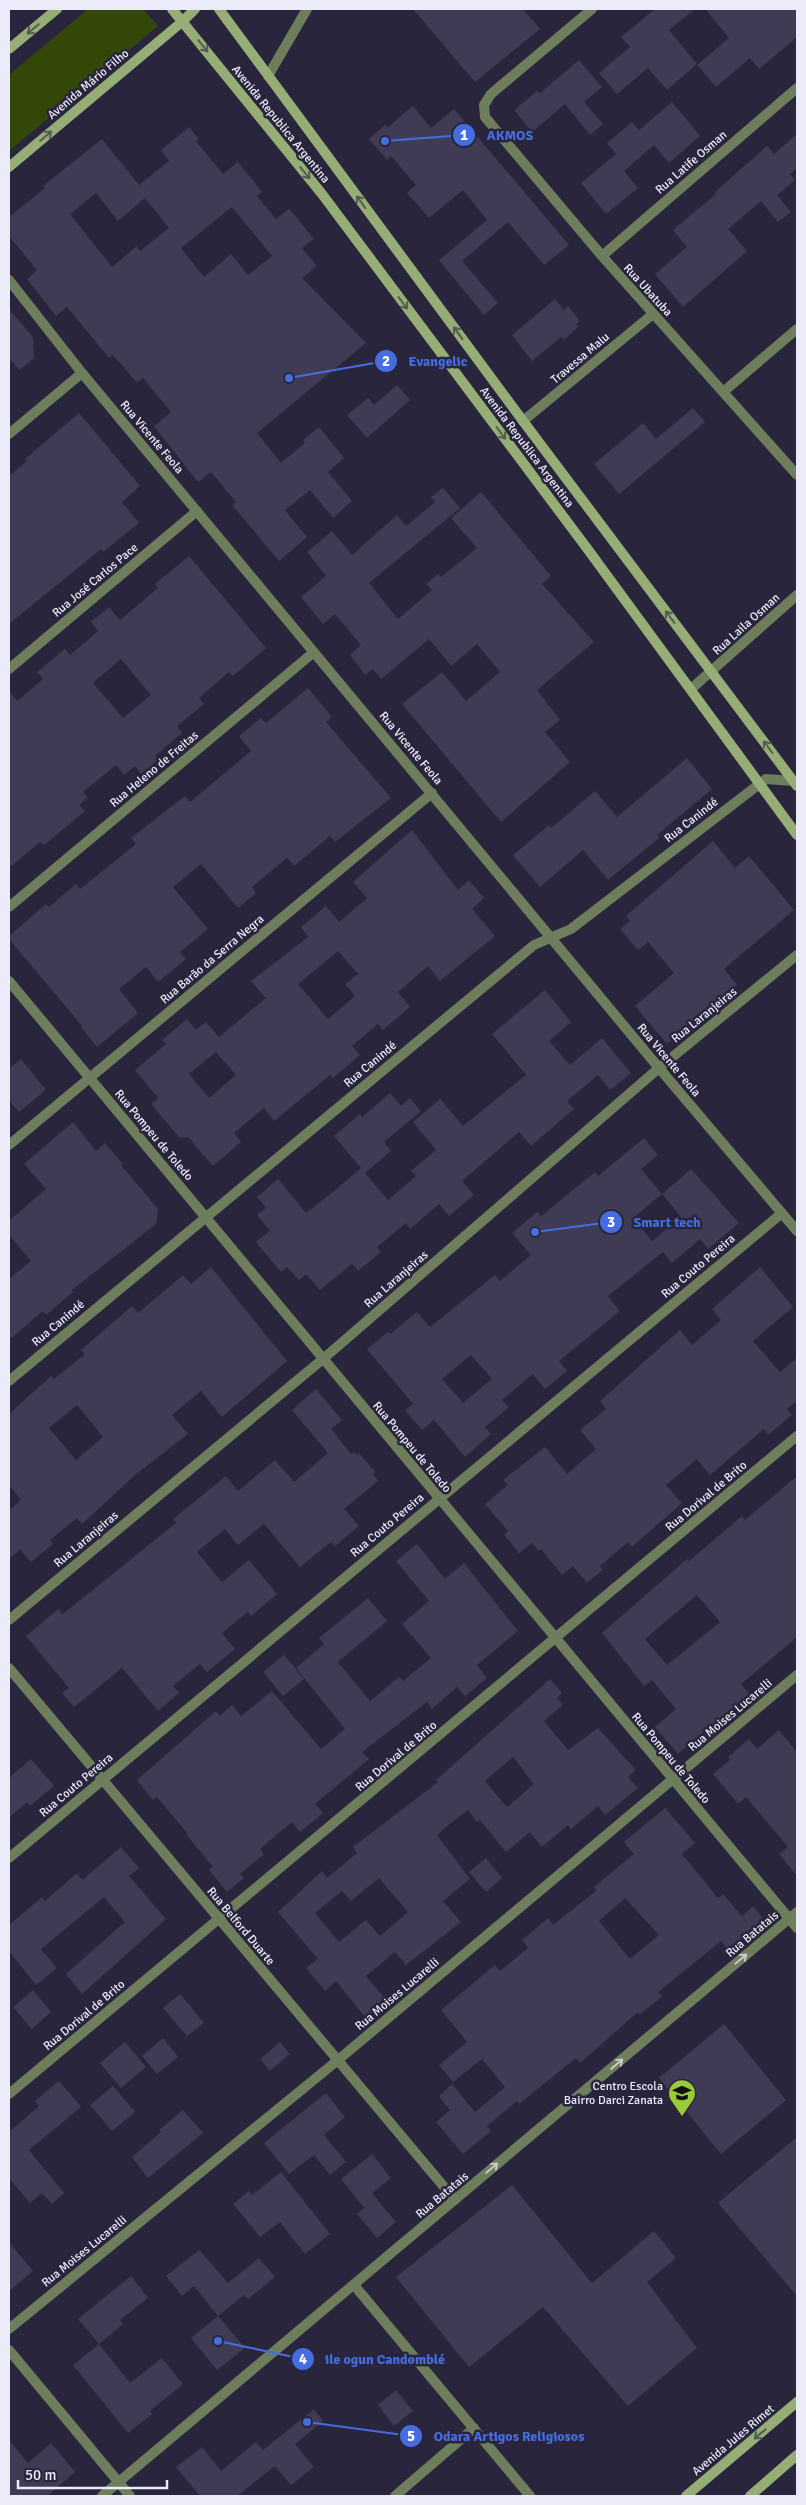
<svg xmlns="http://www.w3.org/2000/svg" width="806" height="2505" font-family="Signika,sans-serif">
	<rect width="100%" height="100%" fill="#29253c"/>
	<!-- green -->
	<path fill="#334808" d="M88 9H143L158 26 9 151V75Z"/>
	<!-- building -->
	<path fill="#3f3b54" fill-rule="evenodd" d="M413 9H523L540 29 475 82Z
		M655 9H695L669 30 697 64 667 90 648 68 617 94 599 73 630 47 621 37Z
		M705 9H797V37L759 69 750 58 716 87 697 65 729 38Z
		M579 60 602 87 584 102 603 124 590 135 565 104 532 132 514 110 537 91 540 93Z
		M672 102 700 136 669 163 654 145 624 171 638 188 606 214 581 183 616 154 607 143 632 122 639 130Z
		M413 106 431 128 454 109 569 245 544 265 508 222 462 261 498 303 484 315 439 260 487 220 463 190 429 218 407 193 416 185 391 156 387 160 369 139 385 125 388 127Z
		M189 127 199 139 196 141 223 174 238 162 262 192 257 196 276 219 289 209 297 218 314 239 302 248 317 266 302 278 366 343 257 433 281 463 305 443 303 440 319 427 344 458 328 472 352 501 333 518 310 490 285 510 307 537 279 561 232 505 236 502 211 472 198 482 154 426 171 412 143 378 137 383 113 355 109 358 67 307 56 316 27 279 37 270 9 236V217L45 188 43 186 102 139 139 185 169 161 161 150ZM96 193 118 221 145 198 169 228 140 251 137 246 112 267 70 214ZM232 207 272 256 248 275 231 254 204 277 181 248Z
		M797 134V168L790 174 795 180 777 195 791 212 778 222 761 201 728 229 747 251 683 307 655 274 687 247 673 230 716 194 715 192 767 146 774 154Z
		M555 299 564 310 568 306 580 321 576 324 578 327 564 340 561 337 532 361 512 335Z
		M9 309 33 337 34 358 19 370 9 358Z
		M397 385 410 400 367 438 347 415 368 398 374 405Z
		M693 408 705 422 619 494 594 464 643 423 656 439Z
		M79 413 140 486 122 502 139 523 103 552 101 549 9 624V476L27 461 25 459Z
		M443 488 460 508 369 583 398 619 432 590 426 584 438 574 441 577 477 548 451 518 481 492 551 576 542 584 594 642 537 690 560 720 545 732 570 762 501 822 402 704 442 672 466 701 500 672 477 644 451 666 429 639 381 679 373 669 365 675 350 655 361 645 335 614 323 624 301 597 326 576 307 552 332 531 352 555 397 515 406 526 435 502 431 497Z
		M189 556 266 648 233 676 229 672 199 698 204 704 177 726 182 733 155 756 158 760 141 774 135 766 124 775 116 765 83 792 88 797 79 805 85 811 44 845 40 842 9 868V691L17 701 43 679 37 672 65 649 70 655 98 631 91 622 109 607 120 620 158 588 155 584ZM121 659 151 695 123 718 93 683Z
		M308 688 332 717 326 722 391 798 335 842 330 836 294 866 287 858 252 887 256 893 238 908 201 864 173 887 208 929 180 952 186 959 158 982 146 967 119 989 138 1013 97 1047 81 1027 82 1026 9 939V936L46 904 49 907 76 884 80 889 105 869 136 844 131 838 185 796 190 802 251 751 239 736 261 718 266 723Z
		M687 758 712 789 657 835 659 838 608 880 583 850 540 887 513 855 549 825 551 828 595 791 617 817Z
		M412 830 458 890 469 880 484 898 472 909 495 936 440 981 428 966 398 992 410 1007 383 1030 378 1024 352 1046 360 1055 333 1078 330 1075 274 1121 264 1108 234 1133 241 1142 213 1166 188 1137 180 1138 151 1104 158 1098 135 1070 166 1044 162 1040 187 1019 196 1030 206 1022 219 1037 266 998 251 981 308 937 301 927 326 906 339 922 367 898 353 882ZM338 951 358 974 345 984 355 996 328 1019 298 984ZM216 1052 236 1075 209 1098 189 1074Z
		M713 841 735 868 749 856 794 910 724 969 737 985 667 1044 635 1006 674 973 648 942 638 950 620 929 630 921 626 916Z
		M545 990 571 1022 549 1041 570 1065 602 1038 631 1073 610 1090 598 1075 567 1101 574 1109 531 1146 519 1132 462 1181 474 1195 449 1216 439 1204 410 1229 406 1223 377 1247 381 1252 358 1271 352 1264 320 1290 306 1274 299 1280 287 1267 281 1272 256 1242 270 1231 257 1215 266 1208 257 1197 278 1179 306 1213 333 1192 361 1168 334 1136 360 1114 362 1117 390 1093 401 1106 410 1098 421 1111 384 1142 391 1151 365 1173 388 1200 416 1176 411 1171 436 1150 413 1122 440 1099 463 1126 526 1075 492 1034Z
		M21 1059 46 1090 19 1112 9 1100V1069Z
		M73 1122 96 1151 105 1143 123 1164 121 1165 158 1209 156 1224 72 1290 73 1292 46 1315 43 1311 9 1340V1279L31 1261 9 1235V1221L46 1189 24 1164Z
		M644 1138 658 1155 641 1169 662 1194 691 1169 739 1223 708 1249 700 1239 672 1263 663 1252 608 1296 620 1311 559 1361 567 1371 545 1389 533 1374 502 1400 509 1407 485 1427 491 1434 465 1457 434 1420 422 1430 405 1410 413 1404 367 1349 388 1332 390 1334 417 1312 430 1327 495 1275 500 1281 531 1255 512 1233 537 1212 541 1216 595 1172 598 1176ZM662 1194 681 1217 652 1241 633 1218ZM471 1355 492 1379 463 1403 442 1379Z
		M211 1267 287 1361 222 1417 201 1391 172 1415 188 1434 135 1475 82 1524 77 1518 50 1540 53 1544 31 1562 20 1549 9 1559V1510L21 1500 9 1485V1414L51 1376 54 1379 85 1354 81 1350 132 1306 138 1313 183 1275 191 1284ZM77 1405 103 1437 76 1460 49 1428Z
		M760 1267 793 1307 753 1341 780 1372 797 1358V1401L787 1409 792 1415 768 1435 764 1429 710 1475 697 1459 666 1485 682 1503 632 1547 628 1542 600 1566 603 1570 587 1583 573 1566 562 1575 541 1549 539 1551 532 1543 519 1553 504 1535 508 1531 485 1504 508 1485 503 1480 545 1447 567 1474 596 1449 580 1430 606 1409 600 1401 680 1330 692 1345 721 1320 712 1309Z
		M316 1389 342 1420 331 1429 351 1454 354 1452 357 1455 359 1453 375 1472 373 1474 378 1481 344 1509 359 1526 335 1546 331 1542 300 1567 264 1524 238 1545 225 1529 197 1552 222 1582 249 1560 277 1594 251 1616 248 1612 222 1633 235 1649 207 1672 200 1664 173 1686 179 1693 158 1711 122 1668 74 1707 62 1693 69 1688 26 1636 58 1609 63 1614 176 1523 173 1519 226 1476 238 1491 275 1460 294 1482 328 1453 292 1410Z
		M797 1476V1637L741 1684 753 1698 730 1718 726 1713 678 1754 655 1727 676 1709 652 1680 644 1686 602 1633 687 1559 689 1561 742 1516 745 1520ZM697 1595 720 1622 667 1665 645 1639Z
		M417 1544 445 1579 464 1563 518 1631 477 1665 487 1678 465 1696 457 1687 432 1709 427 1702 362 1752 369 1759 315 1804 323 1813 300 1832 292 1822 260 1849 264 1854 240 1874 244 1878 227 1892 209 1870 213 1867 186 1834 187 1833 157 1797 153 1800 137 1780 216 1711 220 1716 232 1705 241 1716 272 1691 321 1749 345 1729 296 1668 324 1644 319 1638 368 1598 387 1621 338 1662 370 1701 399 1677 403 1681 431 1658 402 1624 429 1601 396 1561Z
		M284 1655 304 1679 283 1696 263 1672Z
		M550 1679 562 1693 557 1698 563 1705 544 1721 568 1750 598 1728 636 1770 628 1777 638 1788 605 1815 598 1806 571 1829 568 1825 542 1847 530 1832 506 1852 480 1820 477 1822 468 1810 452 1822 437 1835 470 1879 443 1901 461 1922 406 1965 395 1952 366 1976 386 2000 365 2017 336 1981 325 1991 306 1968 318 1959 278 1912 322 1871 327 1878 357 1853 353 1847 438 1782 436 1780ZM513 1757 534 1784 507 1807 485 1781ZM379 1878 408 1912 380 1936 366 1920 339 1942 315 1913 342 1891 351 1901Z
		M779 1730 797 1752V1876L779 1854 788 1847 746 1797 738 1804 713 1774 730 1760 728 1757 749 1739 757 1749Z
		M31 1759 54 1786 30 1806 27 1802 9 1818V1778Z
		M665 1808 695 1843 682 1854 718 1898 723 1894 742 1916 753 1906 765 1921 729 1951 721 1941 658 1992 662 1997 640 2014 638 2012 580 2063 576 2058 519 2104 517 2101 487 2126 491 2131 463 2154 436 2122 450 2110 439 2096 452 2084 475 2112 505 2087 482 2059 453 2082 439 2065 467 2042 441 2010 495 1965 500 1971 528 1948 522 1940 548 1918 553 1925 597 1890 594 1887 634 1854 624 1842ZM625 1898 659 1935 630 1959 599 1921Z
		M121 1847 139 1868 129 1876 166 1919 82 1994 66 1974 125 1922 104 1897 41 1949 57 1968 36 1985 9 1951V1925L42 1897 45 1901 77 1873 82 1880Z
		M486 1858 502 1878 486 1892 469 1872Z
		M33 1990 51 2012 32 2029 13 2007Z
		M180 1994 204 2023 187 2036 163 2008Z
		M724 2024 786 2100 721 2154 659 2078Z
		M163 2038 178 2057 157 2074 142 2056Z
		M125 2042 146 2067 121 2088 100 2063Z
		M280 2042 290 2054 270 2071 260 2059Z
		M59 2081 81 2107 29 2150 64 2193 52 2204 42 2193 30 2203 9 2178V2132L39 2106 35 2101Z
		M113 2086 135 2112 112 2131 90 2105Z
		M326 2093 345 2117 324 2135 346 2162 330 2175 314 2155 289 2174 264 2143Z
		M183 2110 203 2133 148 2178 132 2157 161 2132 159 2130Z
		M797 2137V2296L718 2203Z
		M372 2154 391 2178 372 2193 396 2222 377 2238 357 2214 364 2208 341 2179Z
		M281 2172 330 2234 305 2254 280 2222 260 2237 233 2204 249 2191 252 2195Z
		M512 2185 592 2283 654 2231 676 2258 647 2282 697 2348 628 2406 543 2307 469 2367 396 2277Z
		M9 2242 33 2271 9 2291Z
		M199 2250 228 2283 259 2258 275 2277 248 2299 244 2295 218 2316 194 2286 182 2296 166 2276Z
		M131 2276 148 2298 120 2320 123 2324 99 2344 78 2319Z
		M218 2316 245 2348 217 2370 191 2338Z
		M99 2344 130 2383 162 2358 183 2384 150 2411 152 2414 128 2433 73 2365Z
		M396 2390 413 2411 394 2426 378 2405Z
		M314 2409 323 2421 295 2444 314 2467 291 2485 275 2466 237 2496H200L176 2467 202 2447 221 2471 256 2442 263 2450Z
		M9 2440 28 2463 51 2443 75 2472 47 2496H9Z"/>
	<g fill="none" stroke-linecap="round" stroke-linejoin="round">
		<!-- lane -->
		<path stroke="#6e7d5b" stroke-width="10" d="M268 76 307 9"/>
		<!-- street -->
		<path stroke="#6e7d5b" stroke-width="10" d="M592 9 491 94 484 105 485 117 602 256 797 475
			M602 256 797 88
			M9 280 82 373 659 1068 797 1231
			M723 392 797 329
			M523 421 653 314
			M9 434 82 373
			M9 669 197 511
			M691 689 797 595
			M9 907 314 652
			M9 981 797 1928
			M9 1145 432 793
			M9 1381 534 945 571 929 766 779 793 781
			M9 1620 323 1359 659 1068 797 955
			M9 1668 455 2200
			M9 1858 782 1213
			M9 2094 797 1436
			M354 2285 530 2496
			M9 2329 338 2060 797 1675
			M9 2350 130 2496
			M102 2496 797 1912
			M395 2496 474 2428"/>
		<!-- secondary -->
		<path stroke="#96ad76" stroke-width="10" d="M172 9 322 194 589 551 797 835
			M219 9 523 421 797 786
			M9 49 57 9
			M9 167 183 21 195 9
			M686 2496 797 2402
			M750 2496 797 2455"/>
	</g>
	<!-- one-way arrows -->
	<defs><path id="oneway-shaft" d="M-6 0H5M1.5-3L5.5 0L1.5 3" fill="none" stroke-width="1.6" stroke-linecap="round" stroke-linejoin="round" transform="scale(1.25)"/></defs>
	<g stroke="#555b53">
		<use href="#oneway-shaft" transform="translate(33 29) rotate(140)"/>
		<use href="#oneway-shaft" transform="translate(203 46) rotate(51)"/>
		<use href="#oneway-shaft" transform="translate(46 136) rotate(-40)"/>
		<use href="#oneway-shaft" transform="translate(305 173) rotate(51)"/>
		<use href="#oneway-shaft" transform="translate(361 202) rotate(-126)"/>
		<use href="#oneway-shaft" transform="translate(403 303) rotate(53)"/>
		<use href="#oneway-shaft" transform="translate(458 333) rotate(-126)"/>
		<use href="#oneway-shaft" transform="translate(501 433) rotate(53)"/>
		<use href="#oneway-shaft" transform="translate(670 617) rotate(-127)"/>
		<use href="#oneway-shaft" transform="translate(768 747) rotate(-127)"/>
		<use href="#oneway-shaft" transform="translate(760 2434) rotate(140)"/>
	</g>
	<g stroke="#c6caca">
		<use href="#oneway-shaft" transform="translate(741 1959) rotate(-40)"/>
		<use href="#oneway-shaft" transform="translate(617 2064) rotate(-40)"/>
		<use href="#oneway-shaft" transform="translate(492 2168) rotate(-40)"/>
	</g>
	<!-- icons -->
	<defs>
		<g id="school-pin" transform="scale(1.4375)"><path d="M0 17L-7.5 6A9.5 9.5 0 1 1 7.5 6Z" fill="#98cb37" stroke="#29253c"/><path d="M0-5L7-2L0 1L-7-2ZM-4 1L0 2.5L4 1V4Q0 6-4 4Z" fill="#111"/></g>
	</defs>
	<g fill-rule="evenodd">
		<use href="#school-pin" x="682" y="2093"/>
	</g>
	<g text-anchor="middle" stroke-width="5" stroke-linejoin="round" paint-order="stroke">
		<!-- street labels -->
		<g font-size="12" fill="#ecebfa" stroke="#29253c">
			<text transform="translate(88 84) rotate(-40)" y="4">Avenida Mário Filho</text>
			<text transform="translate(281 124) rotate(51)" y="4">Avenida Republica Argentina</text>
			<text transform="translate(691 162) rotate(-41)" y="4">Rua Latife Osman</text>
			<text transform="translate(648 290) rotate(48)" y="4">Rua Ubatuba</text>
			<text transform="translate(580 358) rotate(-40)" y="4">Travessa Malu</text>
			<text transform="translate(152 437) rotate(50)" y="4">Rua Vicente Feola</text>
			<text transform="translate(527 447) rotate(53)" y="4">Avenida Republica Argentina</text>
			<text transform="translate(95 580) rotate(-40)" y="4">Rua José Carlos Pace</text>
			<text transform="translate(746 624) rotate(-42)" y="4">Rua Laila Osman</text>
			<text transform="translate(411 748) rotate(50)" y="4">Rua Vicente Feola</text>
			<text transform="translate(154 769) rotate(-40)" y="4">Rua Heleno de Freitas</text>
			<text transform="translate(691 820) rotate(-38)" y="4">Rua Canindé</text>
			<text transform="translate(212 959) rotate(-40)" y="4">Rua Barão da Serra Negra</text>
			<text transform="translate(704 1015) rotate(-39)" y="4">Rua Laranjeiras</text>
			<text transform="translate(669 1060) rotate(50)" y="4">Rua Vicente Feola</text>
			<text transform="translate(370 1064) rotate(-40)" y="4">Rua Canindé</text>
			<text transform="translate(154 1135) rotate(50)" y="4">Rua Pompeu de Toledo</text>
			<text transform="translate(698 1266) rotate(-40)" y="4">Rua Couto Pereira</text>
			<text transform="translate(396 1279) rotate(-41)" y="4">Rua Laranjeiras</text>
			<text transform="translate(58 1323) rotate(-40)" y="4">Rua Canindé</text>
			<text transform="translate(412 1447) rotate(50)" y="4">Rua Pompeu de Toledo</text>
			<text transform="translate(706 1496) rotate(-40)" y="4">Rua Dorival de Brito</text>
			<text transform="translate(387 1525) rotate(-40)" y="4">Rua Couto Pereira</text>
			<text transform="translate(86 1539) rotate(-40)" y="4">Rua Laranjeiras</text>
			<text transform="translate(730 1715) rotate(-40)" y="4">Rua Moises Lucarelli</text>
			<text transform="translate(396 1756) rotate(-40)" y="4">Rua Dorival de Brito</text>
			<text transform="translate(671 1758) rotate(50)" y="4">Rua Pompeu de Toledo</text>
			<text transform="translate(76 1785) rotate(-40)" y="4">Rua Couto Pereira</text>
			<text transform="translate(241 1926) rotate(50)" y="4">Rua Belford Duarte</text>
			<text transform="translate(752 1934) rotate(-40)" y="4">Rua Batatais</text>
			<text transform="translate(397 1994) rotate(-40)" y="4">Rua Moises Lucarelli</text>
			<text transform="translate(84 2015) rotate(-40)" y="4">Rua Dorival de Brito</text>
			<text transform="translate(442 2195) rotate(-40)" y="4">Rua Batatais</text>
			<text transform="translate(84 2251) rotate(-39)" y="4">Rua Moises Lucarelli</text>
			<text transform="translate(733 2440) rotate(-40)" y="4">Avenida Jules Rimet</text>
		</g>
		<!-- poi labels -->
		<g font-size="12" fill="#ecebfa" stroke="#29253c" text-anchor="end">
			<text x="663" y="2090">Centro Escola<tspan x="663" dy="14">Bairro Darci Zanata</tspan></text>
		</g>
	</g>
	<!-- callouts -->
	<path fill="none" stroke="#466ddf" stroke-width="2" d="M385 141L464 135M289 378L386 361M535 1232L611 1222M218 2341L303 2359M307 2422L411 2436"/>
	<g fill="#466ddf" stroke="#29253c" stroke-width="2">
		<circle cx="385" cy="141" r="5"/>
		<circle cx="289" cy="378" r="5"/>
		<circle cx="535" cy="1232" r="5"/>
		<circle cx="218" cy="2341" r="5"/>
		<circle cx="307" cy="2422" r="5"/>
		<circle cx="464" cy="135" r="12"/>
		<circle cx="386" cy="361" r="12"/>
		<circle cx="611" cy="1222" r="12"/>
		<circle cx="303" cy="2359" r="12"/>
		<circle cx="411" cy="2436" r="12"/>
	</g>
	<g font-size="15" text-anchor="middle" font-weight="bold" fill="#fff">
		<text x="464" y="140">1</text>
		<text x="386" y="366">2</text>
		<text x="611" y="1227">3</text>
		<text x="303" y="2364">4</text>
		<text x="411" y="2441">5</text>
	</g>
	<g font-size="14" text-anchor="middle" font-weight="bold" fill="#466ddf" stroke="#29253c" stroke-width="5" stroke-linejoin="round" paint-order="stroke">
		<text x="510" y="140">AKMOS</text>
		<text x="438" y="366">Evangelic</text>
		<text x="667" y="1227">Smart tech</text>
		<text x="385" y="2364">ile ogun Candomblé</text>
		<text x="509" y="2441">Odara Artigos Religiosos</text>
	</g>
	<!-- border -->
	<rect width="806" height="2505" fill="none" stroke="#ecebfa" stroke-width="20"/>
	<!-- scale -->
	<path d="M18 2480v8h149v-8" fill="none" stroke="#ecebfa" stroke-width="2.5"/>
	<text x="25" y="2480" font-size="15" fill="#ecebfa" stroke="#29253c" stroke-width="4" paint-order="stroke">50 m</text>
</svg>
